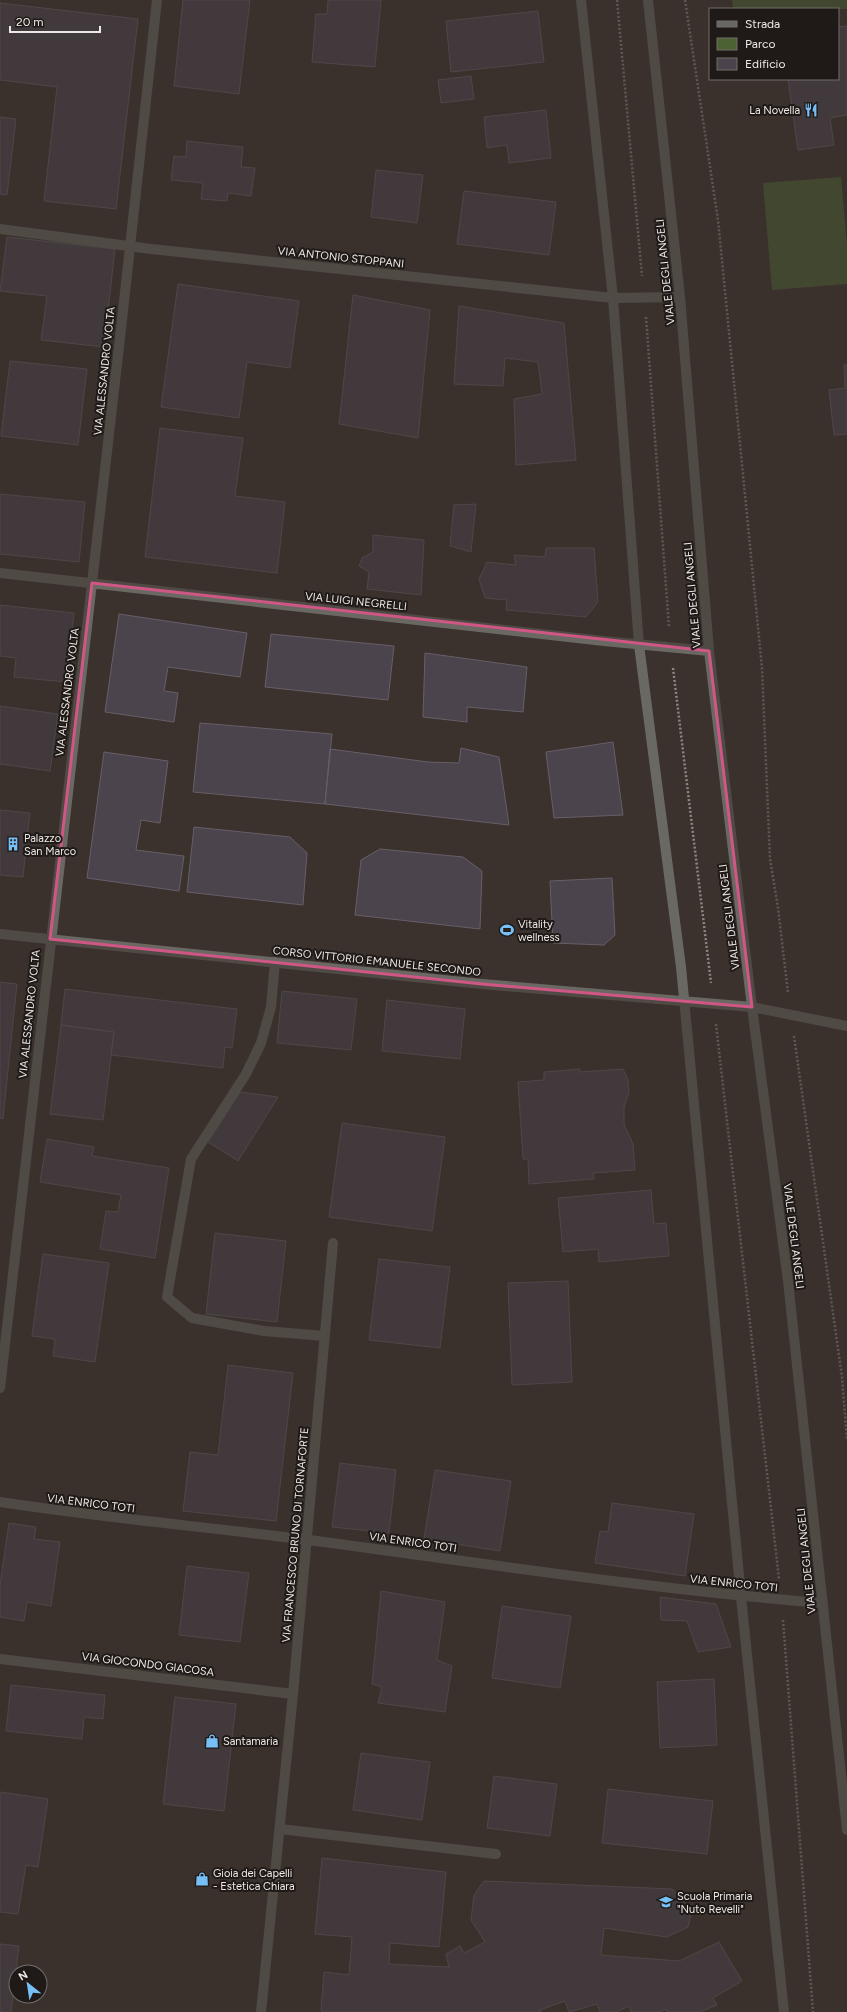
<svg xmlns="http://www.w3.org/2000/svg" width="847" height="2012" font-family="Figtree,sans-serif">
	<rect width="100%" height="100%" fill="#3b312d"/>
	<!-- green -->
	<path fill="#4d6232" d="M732 0H847V9H733Z
		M841 177 847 245V284L772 290 763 183Z"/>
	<!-- building -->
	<path fill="#4b444c" stroke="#675f68" d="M183 0H250L239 94 174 86Z
		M328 0H381L375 67 312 62 316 14H327Z
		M0 3 138 19 116 209 44 201 57 87 0 80Z
		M538 11 544 62 451 72 446 21Z
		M847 26V115L830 118 834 145 798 150 788 79H838V27Z
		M471 76 474 99 441 103 438 80Z
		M546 110 551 158 509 163 507 145 487 148 484 117Z
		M0 117 16 119 7 195 0 194Z
		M187 141 243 147 241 167 255 168 251 196 228 193 227 201 201 199 203 183 171 180 174 156 186 157Z
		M376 170 423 175 417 223 371 217Z
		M464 191 556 202 549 255 457 244Z
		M7 237 115 249 104 347 41 340 47 296 0 291Z
		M178 284 299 301 290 368 247 362 239 418 161 407Z
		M353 295 430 310 418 438 339 424Z
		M459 306 564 323 576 460 516 465 514 399 542 394 538 362 505 358 503 386 454 384Z
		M10 361 87 369 78 445 1 436Z
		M844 365H847V434L834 435 829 390 845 388Z
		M160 428 243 438 235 496 285 502 277 573 145 557Z
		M0 494 85 502 79 562 0 554Z
		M476 504 471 552 450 546 454 505Z
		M373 535 424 540 421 595 367 589 369 572 359 566 362 558 373 552Z
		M546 548H594L598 602 586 617 506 610 507 600 485 598 479 579 487 562 516 565 514 555 545 557Z
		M0 605 74 613 66 682 14 677 16 658 0 656Z
		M119 614 247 633 240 677 168 667 164 691 178 693 174 722 105 712Z
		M271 634 394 646 388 700 265 687Z
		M425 653 527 667 523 712 467 707V722L423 717Z
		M0 706 58 714 50 771 0 764Z
		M200 723 332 734 325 804 193 792Z
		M613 742 623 815 554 818 546 752Z
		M461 748 499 757 509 825 325 804 330 749 428 762 459 763Z
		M104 752 168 761 160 823 141 820 136 850 184 856 179 891 87 878Z
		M0 810 30 813 23 877 0 875Z
		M194 827 290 837 307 853 303 905 187 892Z
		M380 849 463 857 482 871 480 929 355 915 361 860Z
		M612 878 615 935 604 945 553 943 550 881Z
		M0 982 17 984 3 1119 0 1118Z
		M65 989 237 1009 232 1048 225 1047 223 1068 111 1055 114 1032 61 1025Z
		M282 991 357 999 351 1050 277 1043Z
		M387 1000 465 1009 460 1059 382 1051Z
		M61 1025 114 1032 103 1120 50 1114Z
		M580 1069V1072L623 1069 628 1080 629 1092 624 1107V1124L633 1144 635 1170 593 1173 594 1179 529 1184 528 1159H523L518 1082 544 1080V1072Z
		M240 1092 278 1097 238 1161 208 1142Z
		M342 1123 445 1137 432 1231 329 1217Z
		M47 1139 94 1147 92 1156 169 1168 155 1258 100 1249 106 1211 118 1212 121 1195 40 1182Z
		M651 1190 654 1224 666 1223 669 1256 599 1262 598 1249 563 1252 558 1198Z
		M215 1233 286 1241 277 1322 206 1314Z
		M43 1254 109 1263 95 1362 53 1356 55 1339 32 1336Z
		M379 1259 450 1267 440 1348 369 1340Z
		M568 1281 572 1382 512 1385 508 1283Z
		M228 1365 293 1373 276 1521 183 1511 190 1452 218 1455Z
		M340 1463 396 1470 389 1533 332 1527Z
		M435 1470 511 1481 500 1551 424 1539Z
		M612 1503 694 1514 685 1576 595 1563 600 1531 608 1532Z
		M9 1523 36 1527 34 1539 60 1542 51 1606 27 1602 24 1621 0 1617V1585Z
		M187 1566 249 1573 240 1642 179 1635Z
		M381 1591 445 1602 437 1660 452 1666 445 1712 378 1703 382 1687 372 1684Z
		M660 1597 716 1604 731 1647 698 1652 687 1621 661 1620Z
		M502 1606 571 1616 560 1688 492 1678Z
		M714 1679 717 1745 660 1748 657 1682Z
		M11 1685 105 1695 103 1719 84 1717 82 1739 6 1731Z
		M175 1697 236 1704 224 1811 163 1804Z
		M361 1753 430 1762 422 1820 353 1810Z
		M494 1776 557 1784 550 1836 487 1828Z
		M608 1789 713 1801 707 1854 602 1843Z
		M0 1792 48 1799 38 1867 26 1865 18 1914 0 1912Z
		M322 1858 446 1872 439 1947 390 1943 389 1964 449 1967 446 1954 460 1946 464 1953 485 1942 471 1920 474 1895 484 1881 672 1889 692 1910 688 1927 667 1937 604 1928 601 1955 679 1961 719 1942 742 1981 713 1998 717 2005 700 2012H667L666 2009 660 2012H631L629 2006 616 2012H600L597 2004 569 2012 565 2001 540 2010 541 2012H322L321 2009 324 1972 349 1975 352 1937 315 1934Z
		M0 1944 19 1946 11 2012H0Z"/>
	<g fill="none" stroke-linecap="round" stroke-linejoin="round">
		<!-- path -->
		<path stroke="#8e8683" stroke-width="2.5" stroke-dasharray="2 2" stroke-linecap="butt" d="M617 0 642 276
			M685 0 718 220 762 668 770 859 778 908 788 993
			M646 317 669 627
			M673 668 711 983
			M716 1024 779 1579
			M794 1036 842 1377 847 1439
			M783 1620 813 2012"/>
		<!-- minor -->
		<path stroke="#6a6863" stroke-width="10" d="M581 0 613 298 639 645 681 967 741 1597 784 2012
			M648 0 680 297 709 651 752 1007 788 1281 847 1830
			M0 229 151 249 613 298 680 297
			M0 573 604 641 709 651
			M0 934 482 984 752 1007 847 1026
			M275 962 271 1007 261 1043 246 1074 191 1159 167 1297 192 1318 264 1331 325 1336
			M0 1388C51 925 108 463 157 0
			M0 1502C110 1519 221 1528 331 1543 494 1565 658 1590 823 1603
			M0 1659 293 1694
			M280 1829 496 1854
			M261 2012 293 1694 333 1243"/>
	</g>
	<!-- marked area -->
	<path d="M0 0H847V2012H0ZM92 583 709 651 752 1007 482 984 50 939Z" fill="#3b312d" fill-opacity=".55" fill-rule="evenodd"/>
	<path fill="none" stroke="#d05785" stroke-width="3" stroke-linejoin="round" d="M92 583 709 651 752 1007 482 984 50 939Z"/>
	<!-- icons -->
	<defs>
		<g id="restaurant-bare" transform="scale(1.08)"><path d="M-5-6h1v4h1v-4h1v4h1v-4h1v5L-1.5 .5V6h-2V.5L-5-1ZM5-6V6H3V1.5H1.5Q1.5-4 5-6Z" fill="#77bff7" stroke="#1f1a18" stroke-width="2.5" paint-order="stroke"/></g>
		<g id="building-bare" transform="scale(1.08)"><path d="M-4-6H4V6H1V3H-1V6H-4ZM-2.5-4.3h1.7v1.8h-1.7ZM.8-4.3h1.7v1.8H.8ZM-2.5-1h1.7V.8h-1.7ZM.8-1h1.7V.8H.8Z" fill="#77bff7" stroke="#1f1a18" stroke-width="2.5" paint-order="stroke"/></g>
		<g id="stadium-bare" transform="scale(1.08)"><path d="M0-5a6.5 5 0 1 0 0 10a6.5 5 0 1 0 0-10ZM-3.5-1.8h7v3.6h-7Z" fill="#77bff7" stroke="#1f1a18" stroke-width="2.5" paint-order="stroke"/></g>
		<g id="shop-bare" transform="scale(1.08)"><path d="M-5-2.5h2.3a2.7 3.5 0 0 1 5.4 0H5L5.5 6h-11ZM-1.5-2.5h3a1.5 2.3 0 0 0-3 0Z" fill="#77bff7" stroke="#1f1a18" stroke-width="2.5" paint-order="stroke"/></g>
		<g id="school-bare" transform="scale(1.08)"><path d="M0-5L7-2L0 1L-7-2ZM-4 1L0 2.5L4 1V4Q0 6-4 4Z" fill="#77bff7" stroke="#1f1a18" stroke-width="2.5" paint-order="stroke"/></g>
	</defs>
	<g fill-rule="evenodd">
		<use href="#restaurant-bare" x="811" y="110"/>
		<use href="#building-bare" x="13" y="844"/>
		<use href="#stadium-bare" x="507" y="930"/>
		<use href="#shop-bare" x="212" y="1741"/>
		<use href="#shop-bare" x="202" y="1879"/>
		<use href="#school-bare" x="666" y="1902"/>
	</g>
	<g text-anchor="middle" stroke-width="4" stroke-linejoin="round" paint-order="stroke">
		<!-- poi labels -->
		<g font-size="11" fill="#efe9e6" stroke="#1f1a18" text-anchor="start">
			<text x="800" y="114" text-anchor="end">La Novella</text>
			<text x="24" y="842">Palazzo<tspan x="24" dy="13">San Marco</tspan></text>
			<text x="518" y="928">Vitality<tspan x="518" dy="13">wellness</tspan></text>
			<text x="223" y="1745">Santamaria</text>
			<text x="213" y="1877">Gioia dei Capelli<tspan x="213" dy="13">- Estetica Chiara</tspan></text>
			<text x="677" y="1900">Scuola Primaria<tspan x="677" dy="13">"Nuto Revelli"</tspan></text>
		</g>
		<!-- street labels -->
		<g font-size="11" fill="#efe9e6" stroke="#1f1a18">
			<text transform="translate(341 257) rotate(6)" y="4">VIA ANTONIO STOPPANI</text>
			<text transform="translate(665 272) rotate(-96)" y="4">VIALE DEGLI ANGELI</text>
			<text transform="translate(104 371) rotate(-84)" y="4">VIA ALESSANDRO VOLTA</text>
			<text transform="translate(692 595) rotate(-95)" y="4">VIALE DEGLI ANGELI</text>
			<text transform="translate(356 601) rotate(6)" y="4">VIA LUIGI NEGRELLI</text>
			<text transform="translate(67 692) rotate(-83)" y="4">VIA ALESSANDRO VOLTA</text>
			<text transform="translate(729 917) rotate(-97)" y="4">VIALE DEGLI ANGELI</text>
			<text transform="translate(377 961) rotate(6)" y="4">CORSO VITTORIO EMANUELE SECONDO</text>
			<text transform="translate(29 1014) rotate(-84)" y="4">VIA ALESSANDRO VOLTA</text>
			<text transform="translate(794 1236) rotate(83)" y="4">VIALE DEGLI ANGELI</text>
			<text transform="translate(91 1503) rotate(7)" y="4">VIA ENRICO TOTI</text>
			<text transform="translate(295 1535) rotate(-85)" y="4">VIA FRANCESCO BRUNO DI TORNAFORTE</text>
			<text transform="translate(413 1542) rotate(8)" y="4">VIA ENRICO TOTI</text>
			<text transform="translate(806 1561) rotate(-96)" y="4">VIALE DEGLI ANGELI</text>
			<text transform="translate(734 1583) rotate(6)" y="4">VIA ENRICO TOTI</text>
			<text transform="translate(148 1664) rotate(7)" y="4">VIA GIOCONDO GIACOSA</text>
		</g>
	</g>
	<!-- legend -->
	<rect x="709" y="8" width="130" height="72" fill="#1f1a18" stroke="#726d6a"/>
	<rect x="717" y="21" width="20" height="6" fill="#6a6863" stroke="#726d6a"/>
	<text x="745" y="28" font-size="12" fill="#efe9e6">Strada</text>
	<rect x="717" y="38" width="20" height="12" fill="#4d6232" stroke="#726d6a"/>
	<text x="745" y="48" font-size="12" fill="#efe9e6">Parco</text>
	<rect x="717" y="58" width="20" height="12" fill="#4b444c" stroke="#726d6a"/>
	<text x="745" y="68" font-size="12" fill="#efe9e6">Edificio</text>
	<!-- north arrow -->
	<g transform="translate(28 1984) rotate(330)"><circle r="19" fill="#1f1a18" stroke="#726d6a"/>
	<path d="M0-3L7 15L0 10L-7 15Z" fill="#77bff7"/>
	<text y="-6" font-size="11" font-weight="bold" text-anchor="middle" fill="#efe9e6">N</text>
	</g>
	<!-- scale -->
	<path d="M10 26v6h90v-6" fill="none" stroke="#efe9e6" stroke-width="2"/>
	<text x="16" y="26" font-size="12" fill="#efe9e6" stroke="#1f1a18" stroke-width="3" paint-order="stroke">20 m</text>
</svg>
